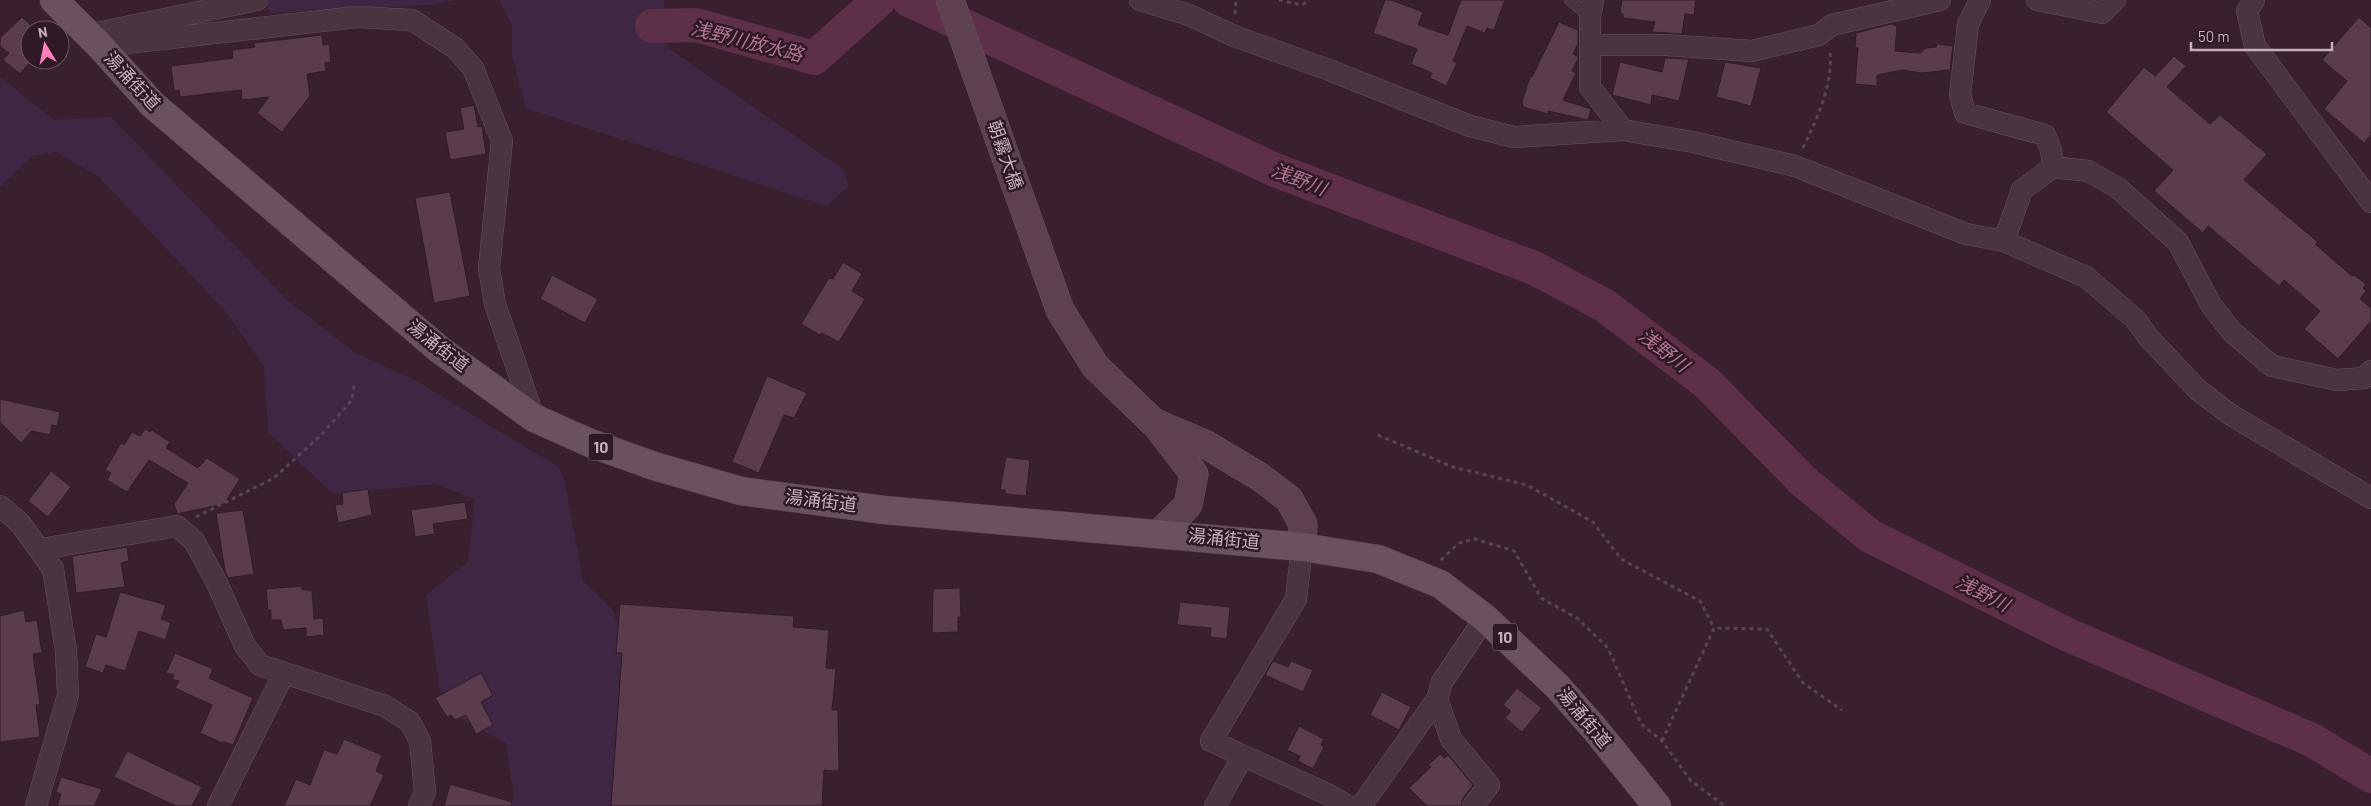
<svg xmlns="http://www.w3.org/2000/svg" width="2371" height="806" font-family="Barlow,'Noto Sans JP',sans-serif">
	<rect width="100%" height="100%" fill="#3a202e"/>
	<!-- green -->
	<path fill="#3f2743" d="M259 0H456L428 5 272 13Z
		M499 0H664L667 47 844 170 849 186 826 206 526 108 512 56V25Z
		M0 77 54 120 111 117 288 301 357 354 415 380 559 467 565 484 583 581 613 610 625 647 628 806H510L514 797 506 743 452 714 440 690 426 595 468 562 475 499 435 484 333 494 268 432 264 366 226 312 99 177 56 152 32 156 0 187Z"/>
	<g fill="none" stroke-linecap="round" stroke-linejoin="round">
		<!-- river -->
		<path stroke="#5e2f48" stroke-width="34" d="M909 0 1275 170 1534 268 1604 305 1707 383 1803 481 1870 536 2066 634 2312 740 2371 776
			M652 26 696 25 814 58 879 0"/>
	</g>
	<!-- building -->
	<path fill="#5a3c4d" stroke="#311b27" d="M1385 0H1391L1423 12 1418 25 1448 35 1461 0H1505L1494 30 1487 28 1485 33 1467 26 1453 61 1457 63 1446 86 1430 78 1432 73 1411 64 1417 49 1373 33Z
		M1622 0H1696L1694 15 1685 14 1682 34 1652 32 1655 22 1623 18V14L1620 13Z
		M22 17 30 24V62L20 74 3 60 9 53 0 46V38Z
		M2359 17 2371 28V135L2364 143 2324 109 2347 81 2322 60Z
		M1559 22 1578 30V43L1573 54 1578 56V59L1572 71 1576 73 1563 100 1591 109 1588 120 1548 111V114L1523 107 1522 102 1530 77H1532Z
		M1891 24 1897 26 1895 51 1920 53 1926 48 1936 47 1937 44 1953 46 1950 70 1922 73 1902 70 1877 75V86L1855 84 1858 48H1855L1856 33Z
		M322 35 323 45 329 44 331 62 325 63 326 71 307 74 310 96 282 132 257 113 269 97 242 100 241 90 180 97 179 90 174 91 171 66 233 58 232 50 255 47 254 43Z
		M2174 56 2186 66 2167 87 2210 124 2220 115 2267 154 2244 180 2318 242 2315 244 2352 276 2354 275 2366 284 2363 288 2366 291 2360 299 2371 308V321L2338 359 2304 329 2320 311 2284 280 2279 286 2208 226 2203 233 2154 191 2173 170 2106 112 2144 67 2155 76Z
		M1665 58 1689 59 1679 101 1652 95 1651 105 1612 95 1620 62 1662 72Z
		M1725 62 1761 68 1751 106 1716 97Z
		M474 105 478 127 482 126 486 154 450 160 445 132 464 129 460 108Z
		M450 192 470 296 434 303 415 198Z
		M843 262 862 274 852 291 865 299 839 342 822 333 820 335 801 324 829 278 833 279Z
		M552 275 598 299 585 323 540 299Z
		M767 376 807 393 794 418 784 415 759 473 732 462Z
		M0 399 60 412 57 426 52 425 50 435 32 431 21 443 0 422Z
		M145 429 150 432 152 430 170 442 166 448 198 468 207 458 240 479 224 504 177 514 174 504 188 483 149 460 127 492 107 480 111 473 105 470 121 443 124 445 132 432 140 436Z
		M1006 457 1030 460 1026 496 1005 494V490H1000Z
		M51 471 71 487 48 517 28 501Z
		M368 489 372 515 338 523 335 505 343 504 342 493Z
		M465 502 468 519 433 524 435 534 415 537 411 510Z
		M243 510 254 574 228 578 225 571 216 513Z
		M127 547 129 561 121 563 125 587 76 593 72 556Z
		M302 586V590H312L314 619 323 618 324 635 306 637V628L283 630 281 620H271V610H268L266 589Z
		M960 588 961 617H958V632L932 633 933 589Z
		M120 592 166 605 161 619 171 623 165 640 139 631 125 671 106 665 103 673 85 667 96 634 106 637Z
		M1180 602 1230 607 1227 639 1210 637 1211 628 1177 625Z
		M620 604 794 616 793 627 829 630 826 668 836 669 832 710H838L839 771 824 770 822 806H611L622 653H616Z
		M24 610 26 622 37 620 42 653 33 654 40 705H36L40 737 0 742V616Z
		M175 653 213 669 209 678 253 698 233 745 224 742 222 743 200 733 212 705 175 688 179 681 172 679 174 675 166 673Z
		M1273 661 1288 667 1291 661 1313 670 1303 692 1265 675Z
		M481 673 493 695 481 702 493 725 476 734 466 715 455 720 451 715 447 717 435 698Z
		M1517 688 1542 708 1522 732 1505 718 1511 711 1503 705Z
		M1382 692 1411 707 1399 730 1370 715Z
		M1299 726 1324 739 1321 745 1324 747 1313 769 1298 761 1300 756 1287 750Z
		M344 739 382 755 376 771 384 775 370 806H284L296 779 310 785 324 750 337 754Z
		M127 751 202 787 192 806H176L114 777Z
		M1440 754 1444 758 1448 755 1473 785 1463 798 1461 806H1427L1409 788 1431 767 1428 765Z
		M61 777 102 789 94 806H57L61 794 56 792Z
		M450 784 512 802 511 806H444Z"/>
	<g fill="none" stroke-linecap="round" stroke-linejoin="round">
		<!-- lane casing -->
		<g stroke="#68515d" stroke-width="12">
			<path id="lane" d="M1570 0 1590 17"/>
		</g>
		<!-- street casing -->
		<g stroke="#68515d" stroke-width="22">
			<path id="street" d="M1140 0 1189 15 1234 36 1329 70 1470 126 1514 137 1623 130 1693 142 1795 166 1966 234 2004 241 2086 277 2135 319 2149 338 2198 390 2231 415 2371 498
				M1593 0 1590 17V87L1623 130
				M1980 0 1968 24 1960 95 1965 113 2045 135 2051 150 2053 167
				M2037 0 2102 13 2115 0
				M2254 0 2247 11 2255 46 2371 202
				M87 35 257 0
				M1592 45H1666L1752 51 1819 35 1832 25 1940 0
				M100 46 357 17 412 20 455 48 473 68 502 141 489 268 495 304 534 418
				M2004 241 2022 190 2053 167 2088 171 2118 188 2178 242 2211 305 2232 332 2272 366 2337 380 2364 378 2371 371
				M0 506 20 523 53 569 66 651 68 695 36 806
				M1302 547 1296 599 1211 741 1327 794 1348 806
				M41 549 177 526 194 541 215 579 245 646 260 665 385 706 410 722 420 741 425 792 419 806
				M1437 699 1451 739 1489 785 1473 806
				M218 806 284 673
				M1215 806 1243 756
				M1361 806 1437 699 1442 682 1485 618"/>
		</g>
		<!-- secondary casing -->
		<g stroke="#68515d" stroke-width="29">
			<path id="secondary" d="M950 0 1060 310 1095 366 1153 422 1205 444 1260 477 1289 499 1303 524 1302 547
				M1154 422 1194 474 1188 505 1160 533"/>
		</g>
		<!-- primary casing -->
		<g stroke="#543d49" stroke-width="29">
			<path id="primary" d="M54 0 100 46 152 104 440 350 534 418 590 443 654 466 741 491 884 510 1302 547 1378 559 1440 584 1485 618 1557 686 1594 728 1657 806"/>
		</g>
		<!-- path -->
		<path stroke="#5a4259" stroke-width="3" stroke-dasharray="4 4" stroke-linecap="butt" d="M1279 0 1302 5 1309 0
			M1235 14 1236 0
			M1803 148C1818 116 1833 86 1830 50
			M1378 435 1453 467 1527 485 1593 522 1621 559 1700 601 1714 628
			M196 517 274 478 321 435 352 400 354 385
			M1441 560 1459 543 1475 539 1514 551 1541 598 1577 618 1608 648 1641 724 1662 741 1691 781 1725 806
			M1662 741 1714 628 1767 629 1803 683 1842 710"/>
		<!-- lane -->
		<use href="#lane" stroke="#4a3440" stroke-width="11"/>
		<!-- street -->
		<use href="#street" stroke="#4a3440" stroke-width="21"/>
		<!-- secondary -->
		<use href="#secondary" stroke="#5e414f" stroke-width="28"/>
		<!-- primary -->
		<use href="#primary" stroke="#6b515f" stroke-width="28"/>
	</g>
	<g text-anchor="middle" stroke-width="5" stroke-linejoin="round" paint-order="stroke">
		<!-- shield labels -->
		<g fill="#2f1925" stroke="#99818d" stroke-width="1">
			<rect x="588.5" y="433.5" width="25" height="27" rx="4"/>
			<rect x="1492.5" y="623.5" width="25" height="27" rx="4"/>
		</g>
		<g font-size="16" font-weight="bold" fill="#c7aeba">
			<text x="601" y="453">10</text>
			<text x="1505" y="643">10</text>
		</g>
		<!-- street labels -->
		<g font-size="18" fill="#c7aeba" stroke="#2f1925">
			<text transform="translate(132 81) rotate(47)" y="6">湯涌街道</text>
			<text transform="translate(1005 155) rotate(71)" y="6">朝霧大橋</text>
			<text transform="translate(438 346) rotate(38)" y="6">湯涌街道</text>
			<text transform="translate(821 501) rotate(7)" y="6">湯涌街道</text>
			<text transform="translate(1224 539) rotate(6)" y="6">湯涌街道</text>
			<text transform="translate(1584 718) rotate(50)" y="6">湯涌街道</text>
		</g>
		<!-- water labels -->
		<g font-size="19" font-style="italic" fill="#b17495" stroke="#2f1925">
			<text transform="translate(747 41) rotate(14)" y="7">浅野川放水路</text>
			<text transform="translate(1299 179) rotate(21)" y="7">浅野川</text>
			<text transform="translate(1664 350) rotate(38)" y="7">浅野川</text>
			<text transform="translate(1983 593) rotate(27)" y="7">浅野川</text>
		</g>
	</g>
	<!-- north arrow -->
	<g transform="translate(45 45) rotate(350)"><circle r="24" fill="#2f1925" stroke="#6c5561"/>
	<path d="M0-4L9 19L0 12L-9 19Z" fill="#fd7dbd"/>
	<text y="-8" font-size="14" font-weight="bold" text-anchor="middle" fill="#c7aeba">N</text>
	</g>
	<!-- scale -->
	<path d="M2191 42v8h141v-8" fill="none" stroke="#c7aeba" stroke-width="2.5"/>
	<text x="2198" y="42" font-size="15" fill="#c7aeba" stroke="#2f1925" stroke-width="4" paint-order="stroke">50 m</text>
</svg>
